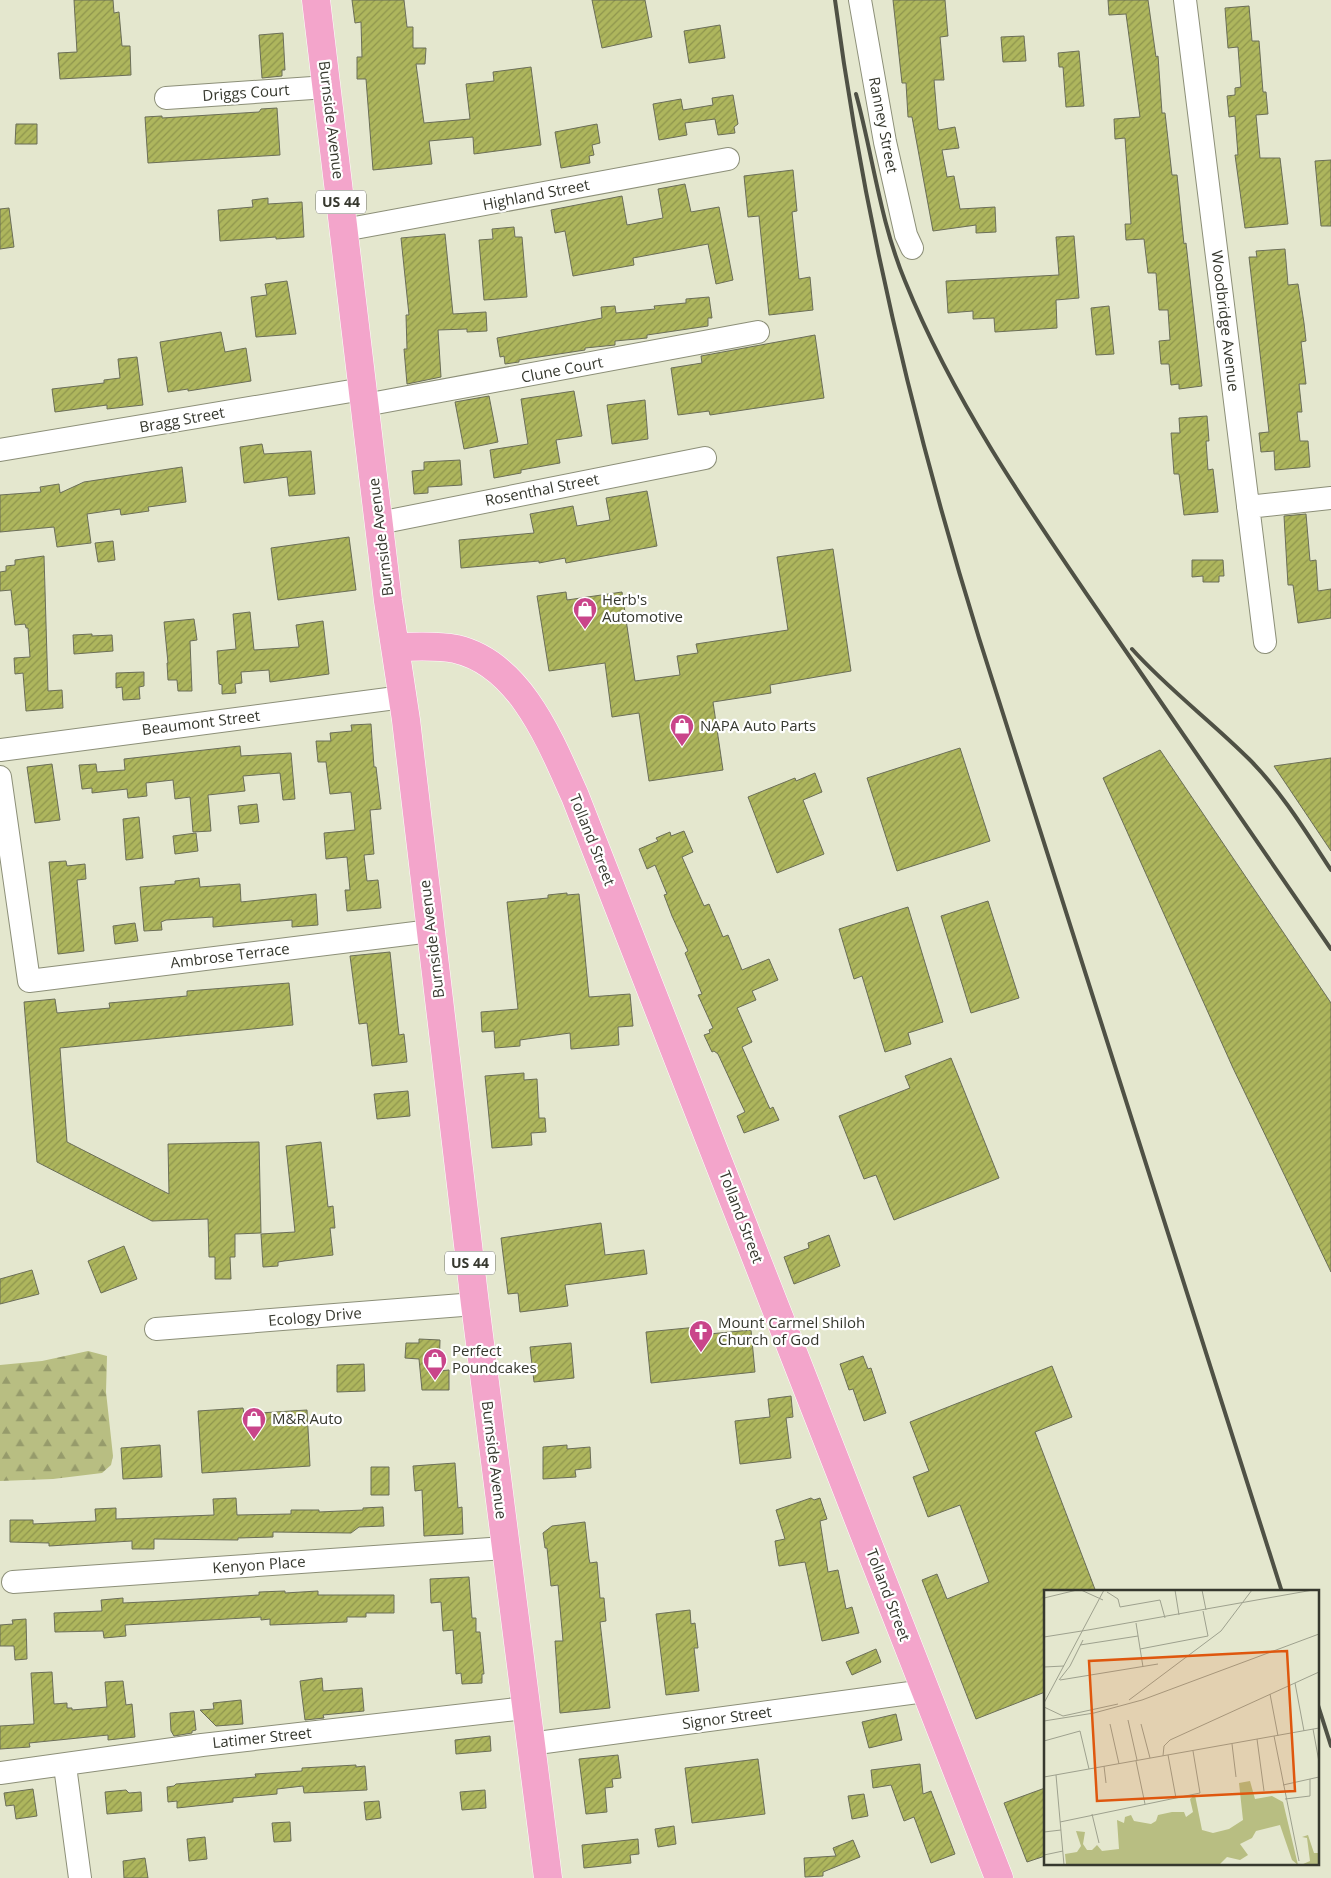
<svg xmlns="http://www.w3.org/2000/svg" width="1331" height="1878" font-family="'Open Sans',sans-serif">
	<defs>
		<pattern id="forest-firs" width="22" height="20" patternUnits="userSpaceOnUse" patternTransform="scale(1.25)"><rect width="22" height="20" fill="#b8be82"/><path d="M5 1l3.5 6h-7zM16 11l3.5 6h-7z" fill="#969b6b"/></pattern>
		<pattern id="building-hatch" width="6" height="6" patternUnits="userSpaceOnUse" patternTransform="scale(1.25)"><rect width="6" height="6" fill="#aeb65d"/><path d="M-1 1l2-2M0 6l6-6M5 7l2-2" fill="none" stroke="#8e954d"/></pattern>
	</defs>
	<rect width="100%" height="100%" fill="#e4e7ce"/>
	<!-- forest -->
	<path fill="url(#forest-firs)" d="M88 1351 107 1356 106 1392 113 1456 111 1465 102 1473 53 1479 0 1481V1365L42 1361Z"/>
	<!-- building -->
	<path fill="url(#building-hatch)" stroke="#6b6e58" d="M74 0H113L114 13 119 12 122 46H130L131 75 60 79 58 53 77 52Z
		M352 0H404L407 27H413V48H426L425 64H416L424 123 470 119 466 84 494 81 493 72 531 67 541 145 474 154 473 137 429 141 432 164 373 170 366 79H357V57H362L361 22 355 23Z
		M592 0H645L652 37 602 48Z
		M893 0H945L948 36 940 37 944 80H934L938 128 939 130 955 127 959 148 942 150 947 177 954 176 960 209 995 207 996 232 976 233V225L933 231 912 117H908L906 83H902Z
		M1108 0H1148L1156 57 1158 56 1162 113H1165L1172 175H1177L1184 244 1186 243 1202 386 1179 389V384L1171 385 1169 364H1161L1159 341 1170 340 1168 310H1159L1156 273H1148L1144 239 1126 240 1125 224H1131L1125 138 1115 139 1114 119 1140 117 1126 14 1109 15Z
		M1249 6 1252 41H1259L1263 92H1266L1268 114 1256 115 1260 158H1280L1288 224 1245 228 1235 155H1238L1235 116 1229 117 1227 96 1235 95V88L1241 87 1238 47 1228 48 1225 8Z
		M720 25 725 58 689 63 684 31Z
		M283 33 285 70H282V76L262 78 259 35Z
		M1024 36 1026 61 1003 62 1001 37Z
		M1079 51 1084 106 1066 107 1063 67H1059L1058 53Z
		M733 95 738 124 734 127 735 133 718 135 715 119 685 123 687 135 659 140 653 104 681 99 683 110 713 105 712 98Z
		M277 108 280 155 148 163 145 117 162 116V118L259 112 261 109Z
		M16 124H37V144H15Z
		M597 124 600 143 592 145 594 155 589 156 590 163 561 168 555 132Z
		M1331 160V226H1321L1315 161Z
		M793 170 797 211 792 212 799 279 810 277 813 310 769 315 759 216 748 217 744 176Z
		M685 184 691 212 719 207 733 280 716 284 708 244 633 258 634 265 573 276 565 231 555 233 551 210 622 196 627 225 663 218 658 189Z
		M268 198V204L302 202 304 237 276 239V237L220 241 218 210 253 207 252 200Z
		M9 208 14 247 0 249V209Z
		M514 227 515 237H522L527 297 484 300 479 240 493 239 492 229Z
		M445 234 453 314 486 312 487 331 467 332V329L438 330 441 377 407 384 404 349H407L406 315H409L401 238Z
		M1074 236 1079 298 1056 300 1057 328 995 332 994 318 973 319V311L948 313 946 281 1059 275 1056 237Z
		M1285 249 1288 285 1298 284 1304 323 1306 341 1301 342 1306 384H1299L1302 412H1297L1300 441H1308L1310 467 1275 470 1274 451 1261 452 1259 433 1269 432 1249 257H1257L1256 251Z
		M287 281 296 334 256 337 251 297 267 295 265 284Z
		M709 297 712 318H708V326L647 335V338L615 341V345L585 348V350L519 360V362L505 364 504 356 500 357 497 338 602 318 601 307 615 306 616 313 655 309 654 306 686 303V299Z
		M1109 306 1114 354 1096 355 1091 308Z
		M221 332 225 352 246 348 251 381 188 391V389L168 392 160 342Z
		M815 335 824 398 710 415 709 411 678 415 671 368 702 363 701 356Z
		M137 357 143 405 107 409V405L55 412 52 389 104 383V380L120 378 118 359Z
		M574 391 582 436 556 440 560 463 521 470V473L494 478 490 450 528 444 521 399Z
		M489 396 498 442 464 449 455 402Z
		M645 400 648 439 612 444 607 405Z
		M1207 416 1209 441H1206L1208 470 1213 469 1218 512 1184 515 1179 474H1174L1171 433H1180L1179 418Z
		M262 444 264 454 311 451 315 494 289 496 287 477 244 483 240 447Z
		M460 460 462 485 428 487V493L414 494 412 471 424 470V462Z
		M182 467 186 502 148 507 149 511 121 515 120 509 87 514 91 543 57 547 54 527 0 532V495L41 492 40 487 59 484 60 493 84 482Z
		M647 491 657 546 566 563 565 558 539 563V561L461 568 459 540 534 533 530 514 573 506 577 526 610 520 606 498Z
		M1306 514 1310 561 1316 560 1318 591 1331 589V618L1298 623 1293 585H1288L1284 516Z
		M349 537 356 590 278 600 271 548Z
		M113 541 115 560 98 562 95 543Z
		M833 549 851 671 770 685 771 693 713 702 723 770 649 781 639 713 612 717 605 663 549 671 537 596 566 592 567 600 622 592 635 681 680 675 677 656 698 653 696 644 788 630 777 557Z
		M44 556 48 691 62 690 63 708 26 711 23 673 15 674 14 658 30 657 28 628H26L25 624 15 625 11 590 0 591V572L6 571V566L15 565V560Z
		M1192 560H1223L1224 576H1219V582H1203V576L1192 577Z
		M250 612 254 650 299 647 296 625 323 621 329 674 270 682 269 670 241 672 242 683 235 684 236 693 222 694V685L219 684 217 651 236 649 233 614Z
		M194 619 197 640 190 641 192 691H178L177 680H168L167 663H168L164 622Z
		M92 634V636L112 635 113 651 74 654 73 635Z
		M144 672V686L139 687 140 699 123 700 122 687 116 688V673Z
		M371 724 374 767H376L381 809 370 810 374 854 364 855 367 881 378 880 381 908 347 911 345 890H350L347 857 326 859 324 833 355 830 351 792 330 794 326 762H318L316 741H331L330 733 352 731 351 725Z
		M240 746 241 756 291 753 295 799 283 800 280 773 243 776 245 791 208 795 211 831 193 832 190 797 175 799 173 780 146 783 147 796 128 798 127 789 92 793V788L82 789 79 765 96 764 97 772 125 770 124 759Z
		M960 748 990 841 897 871 867 778Z
		M1160 750 1331 1003V1272L1233 1068 1103 778Z
		M1331 758V851L1274 766Z
		M52 764 60 820 35 823 27 767Z
		M815 773 822 792 803 800 824 854 777 873 748 797 795 778 796 781Z
		M257 804 259 822 240 824 238 806Z
		M139 817 143 858 126 860 123 819Z
		M684 831 693 852 682 857 704 906 709 904 723 937 728 935 742 970 769 959 778 980 752 991 756 1000 737 1008 752 1042 742 1047 770 1109 773 1107 779 1120 744 1133 737 1116 745 1112 718 1054 714 1051 712 1052 704 1035 710 1033 709 1030 713 1028 698 995 702 994 685 953 688 951 672 916 664 895 667 894 655 865 647 869 639 849 658 841 656 838 670 832 671 836Z
		M196 833 198 851 175 854 173 836Z
		M66 861 67 866 85 864 86 879 77 880 84 951 58 954 49 862Z
		M199 878 200 887 240 884 241 902 316 894 318 925 292 927V920L213 927V917L166 920 161 922 162 930 144 931 140 887 175 884V881Z
		M567 893V895L579 894 589 997 630 994 633 1026 618 1027 619 1045 571 1049 570 1033 520 1040V1046L495 1048 494 1031 482 1032 481 1012 518 1009 507 902 548 898V895Z
		M988 901 1019 998 971 1013 941 916Z
		M908 907 943 1022 908 1033 911 1044 885 1052 862 976 854 979 839 929Z
		M135 923 138 941 115 944 113 926Z
		M390 952 399 1035 404 1034 407 1062 372 1066 367 1023 359 1024 350 956Z
		M289 983 293 1025 60 1048 67 1142 169 1194 168 1144 259 1142 261 1233 235 1234V1257H230L231 1279H215V1257H209L208 1219 152 1221 37 1162 24 1002 55 999 57 1013 110 1008 109 1003 187 996V991Z
		M951 1058 999 1178 894 1220 876 1175 864 1179 839 1116 910 1088 905 1076Z
		M524 1073V1080L537 1079 539 1118H545L546 1132 531 1133 532 1145 492 1148 485 1076Z
		M408 1091 410 1116 377 1119 374 1094Z
		M321 1142 328 1207 333 1206 335 1228H330L333 1255 284 1261 278 1262V1266L263 1267 261 1234 295 1232 286 1146Z
		M601 1223 605 1255 644 1250 647 1274 565 1285 568 1306 520 1312 518 1293 508 1294 501 1238Z
		M829 1235 840 1266 794 1284 784 1257 809 1248 808 1243Z
		M124 1246 137 1279 101 1293 88 1261Z
		M32 1270 39 1294 0 1304V1279Z
		M708 1326 709 1334 751 1330 755 1372 651 1383 646 1332Z
		M419 1339 440 1340 439 1371 449 1370V1390H422L419 1359 405 1358 406 1343H419Z
		M571 1343 574 1378 534 1382 530 1347Z
		M863 1356 868 1369 871 1368 886 1413 864 1421 853 1389 849 1390 840 1364Z
		M364 1364 365 1391 337 1392V1365Z
		M1052 1366 1072 1417 1035 1432 1096 1592H1045V1692L976 1719 922 1580 937 1574 947 1599 989 1582 960 1505 928 1517 913 1477 929 1471 910 1422Z
		M791 1396 793 1417 786 1418 791 1458 740 1464 735 1421 770 1417 768 1399Z
		M243 1408 244 1414 307 1410 310 1466 202 1473 198 1411Z
		M160 1445 162 1477 123 1479 121 1448Z
		M567 1445V1449L590 1447 591 1468 575 1470 576 1477 543 1479V1447Z
		M455 1463 458 1508 462 1507 463 1534 424 1536 422 1490 415 1491 413 1466Z
		M371 1467H389V1495H371Z
		M236 1498 237 1515 291 1514V1510H319V1512L363 1510V1508L383 1507 384 1526 359 1527 351 1533 273 1532V1537L238 1538V1540L154 1539V1549H132V1541L49 1546V1543L10 1542V1520H33V1524L96 1521 95 1509 116 1508V1519L214 1515 213 1499Z
		M811 1498 814 1500 820 1498 827 1519 820 1521 828 1572 838 1570 846 1609 852 1607 859 1633 822 1641 805 1562 779 1566 775 1541 785 1539 776 1510Z
		M585 1522 589 1559 590 1563 597 1562 600 1598H604L606 1621 600 1622 610 1708 560 1713 555 1641H563L558 1585 551 1586 547 1548H545L543 1533 552 1526Z
		M469 1577 472 1618H476V1632H480L484 1674H482V1683L462 1684 461 1673 456 1674 453 1630 443 1631 441 1602 431 1603 430 1579Z
		M285 1591V1593L318 1591V1595H394V1613H366V1617H347V1622L270 1625V1619L261 1620V1617L125 1625 126 1636 104 1638 103 1631 55 1632 54 1613 102 1611 101 1600 123 1598V1603L165 1601 259 1595V1592Z
		M690 1610 691 1624 695 1623 698 1648H694L699 1691 666 1695 656 1614Z
		M26 1619 27 1659 15 1660 14 1646H0V1625L13 1624 12 1620Z
		M876 1649 881 1662 852 1675 846 1662Z
		M52 1672 54 1704 67 1703V1708H72V1710L107 1707 105 1682 123 1681 126 1705 132 1704 135 1737 108 1740V1735L29 1743 30 1747 0 1749V1726L34 1724 31 1673Z
		M322 1678 323 1691 362 1688 364 1711 323 1715 324 1718 305 1720 300 1681Z
		M241 1700 243 1724 216 1726 200 1710 214 1709 213 1703Z
		M194 1711 196 1730 192 1731V1733L174 1736 171 1731 170 1713Z
		M896 1714 902 1740 869 1748 862 1722Z
		M490 1736 491 1751 456 1754 455 1740Z
		M618 1755 621 1778 612 1779 613 1787 605 1788 607 1812 586 1814 579 1759Z
		M758 1759 765 1814 692 1823 685 1768Z
		M920 1764 923 1794 931 1791 955 1854 931 1863 914 1817 904 1821 891 1785 873 1788 871 1770Z
		M356 1765V1767L365 1766 367 1790 304 1793 303 1786 277 1789V1794L233 1798V1802L177 1808V1801L168 1802 167 1787 174 1786 176 1784 256 1777 255 1774 302 1771V1768Z
		M1045 1788V1856L1027 1862 1004 1803Z
		M33 1789 37 1816 16 1819 14 1805 6 1806 4 1793Z
		M126 1790 129 1793 141 1792 142 1811 107 1814 105 1792Z
		M485 1790 486 1808 462 1810 460 1792Z
		M864 1794 868 1816 852 1819 848 1796Z
		M379 1801 381 1818 366 1820 364 1802Z
		M290 1822 291 1841 274 1842 272 1823Z
		M674 1826 676 1844 658 1847 655 1829Z
		M205 1837 207 1859 189 1861 187 1839Z
		M638 1839 639 1854 630 1855 631 1863 584 1868 582 1845Z
		M853 1840 860 1857 823 1872V1876L805 1877 804 1858 836 1856 833 1848Z
		M145 1858 148 1878H124L123 1861Z"/>
	<g fill="none" stroke-linecap="round" stroke-linejoin="round">
		<!-- minor casing -->
		<g stroke="#8c8f78" stroke-width="24">
			<path id="minor" d="M860 0 885 142 906 235 912 248
				M1185 0 1265 642
				M166 98 327 87
				M344 230 728 159
				M365 405 758 332
				M0 450 363 389
				M1248 507 1331 498
				M379 523 705 458
				M0 750 403 697
				M0 777 29 981 431 931
				M156 1329 475 1304
				M13 1582 505 1548
				M530 1744 925 1691
				M65 1766 80 1878
				M0 1773 202 1745 525 1708"/>
		</g>
		<!-- major casing -->
		<g stroke="#fff" stroke-width="29">
			<path id="major" d="M316 0 388 601 406 720 475 1304 548 1878
				M395 647C416 647 436 645 456 649 521 664 551 743 575 796L999 1878"/>
		</g>
		<!-- minor -->
		<use href="#minor" stroke="#fff" stroke-width="22"/>
		<!-- major -->
		<use href="#major" stroke="#f3a5cb" stroke-width="28"/>
		<!-- rail -->
		<path stroke="#4f5145" stroke-width="4" d="M835 0C863 214 915 431 979 638L1282 1592
			M856 94C873 156 880 221 905 281 954 402 1029 510 1103 618 1179 729 1255 839 1331 949
			M1132 649C1168 689 1211 721 1249 759 1281 791 1306 832 1331 870
			M1317 1702 1331 1746"/>
	</g>
	<!-- icons -->
	<defs>
		<g id="shop-pin" transform="scale(1.25)"><path d="M0 17L-7.5 6A9.5 9.5 0 1 1 7.5 6Z" fill="#c9458a" stroke="#fff"/><path d="M-5-2.5h2.3a2.7 3.5 0 0 1 5.4 0H5L5.5 6h-11ZM-1.5-2.5h3a1.5 2.3 0 0 0-3 0Z" fill="#fff"/></g>
		<g id="church-pin" transform="scale(1.25)"><path d="M0 17L-7.5 6A9.5 9.5 0 1 1 7.5 6Z" fill="#c9458a" stroke="#fff"/><path d="M-1.2-6h2.4v3.5h3.3v2.4h-3.3V6h-2.4V-.1h-3.3v-2.4h3.3Z" fill="#fff"/></g>
	</defs>
	<g fill-rule="evenodd">
		<use href="#shop-pin" x="585" y="609"/>
		<use href="#shop-pin" x="682" y="726"/>
		<use href="#church-pin" x="701" y="1332"/>
		<use href="#shop-pin" x="435" y="1360"/>
		<use href="#shop-pin" x="254" y="1419"/>
	</g>
	<g text-anchor="middle" stroke-width="4.5" stroke-linejoin="round" paint-order="stroke">
		<!-- shield labels -->
		<g fill="#fff" stroke="#72746d" stroke-width="1">
			<rect x="316" y="190.5" width="50" height="23" rx="4"/>
			<rect x="445" y="1251.5" width="50" height="23" rx="4"/>
		</g>
		<g font-size="14" font-weight="bold" fill="#36382e">
			<text x="341" y="207">US 44</text>
			<text x="470" y="1268">US 44</text>
		</g>
		<!-- street labels -->
		<g font-size="15" fill="#36382e" stroke="#fff">
			<text transform="translate(246 93) rotate(-4)" y="5">Driggs Court</text>
			<text transform="translate(331 120) rotate(83)" y="5">Burnside Avenue</text>
			<text transform="translate(883 125) rotate(79)" y="5">Ranney Street</text>
			<text transform="translate(536 195) rotate(-11)" y="5">Highland Street</text>
			<text transform="translate(1225 321) rotate(83)" y="5">Woodbridge Avenue</text>
			<text transform="translate(562 370) rotate(-11)" y="5">Clune Court</text>
			<text transform="translate(182 420) rotate(-10)" y="5">Bragg Street</text>
			<text transform="translate(542 490) rotate(-11)" y="5">Rosenthal Street</text>
			<text transform="translate(381 537) rotate(-97)" y="5">Burnside Avenue</text>
			<text transform="translate(201 723) rotate(-7)" y="5">Beaumont Street</text>
			<text transform="translate(592 840) rotate(68)" y="5">Tolland Street</text>
			<text transform="translate(432 939) rotate(-97)" y="5">Burnside Avenue</text>
			<text transform="translate(230 956) rotate(-7)" y="5">Ambrose Terrace</text>
			<text transform="translate(741 1217) rotate(69)" y="5">Tolland Street</text>
			<text transform="translate(315 1317) rotate(-5)" y="5">Ecology Drive</text>
			<text transform="translate(494 1460) rotate(83)" y="5">Burnside Avenue</text>
			<text transform="translate(259 1565) rotate(-4)" y="5">Kenyon Place</text>
			<text transform="translate(888 1595) rotate(69)" y="5">Tolland Street</text>
			<text transform="translate(727 1718) rotate(-8)" y="5">Signor Street</text>
			<text transform="translate(262 1738) rotate(-6)" y="5">Latimer Street</text>
		</g>
		<!-- poi labels -->
		<g font-size="15" fill="#36382e" stroke="#fff" text-anchor="start">
			<text x="602" y="605">Herb's<tspan x="602" dy="17">Automotive</tspan></text>
			<text x="700" y="731">NAPA Auto Parts</text>
			<text x="718" y="1328">Mount Carmel Shiloh<tspan x="718" dy="17">Church of God</tspan></text>
			<text x="452" y="1356">Perfect<tspan x="452" dy="17">Poundcakes</tspan></text>
			<text x="272" y="1424">M&amp;R Auto</text>
		</g>
	</g>
	<!-- overview -->
	<g transform="translate(1044 1590)">
		<rect width="275" height="275" fill="#e4e7ce"/>
		<path d="M206 191 211 209 228 206 239 212 254 275 248 270 236 235 212 241 208 248 196 254 204 265 196 270 183 267 175 275 22 274 21 264 33 262 37 256 32 241 41 242 39 254 43 260H48L53 255 58 261 75 259 73 230 80 233 81 227 87 225 90 231 107 234 112 231 114 225 128 222H140L142 227 149 222 146 209 151 205 158 240 169 243 185 239 199 230 195 193ZM264 245 270 263H275V275H257L266 271 263 248 258 247Z" fill="#b8be82"/>
		<path fill="none" stroke="#9ea18e" stroke-width="1" d="M37 0 59 10M131 0 135 25M158 0 162 20M63 2 74 9 76 17 116 10 121 28M0 8 33 0M92 33 99 77M44 40 269 0M0 47 44 40M36 55 94 46M96 59 164 46 159 21M0 77 20 76M15 90 26 76 39 50M16 90 114 74M251 93 260 141M226 104 234 146M85 110 177 41 208 0M0 113 60 0M0 117 19 126 74 114M84 130 93 170M0 131 50 123 98 110 275 44M66 134 75 174M97 134 106 168M269 139 275 172M230 146 255 271M213 149 220 201M0 151 36 141 45 179M188 154 192 187M124 165 132 208M119 166 120 156 126 150 275 82M92 171 101 214M60 176 62 193M12 185 20 275M0 187 275 138M239 195 275 187M241 209 266 206V189M48 224 55 253M16 232 156 203 149 161M0 242 17 240M0 265 19 261"/>
		<path fill="#df570e" fill-opacity="0.15" stroke="#df570e" stroke-width="2.5" d="M243 61 251 201 53 211 45 71Z"/>
		<rect width="275" height="275" fill="none" stroke="#36382e" stroke-width="2.5"/>
	</g>
</svg>
